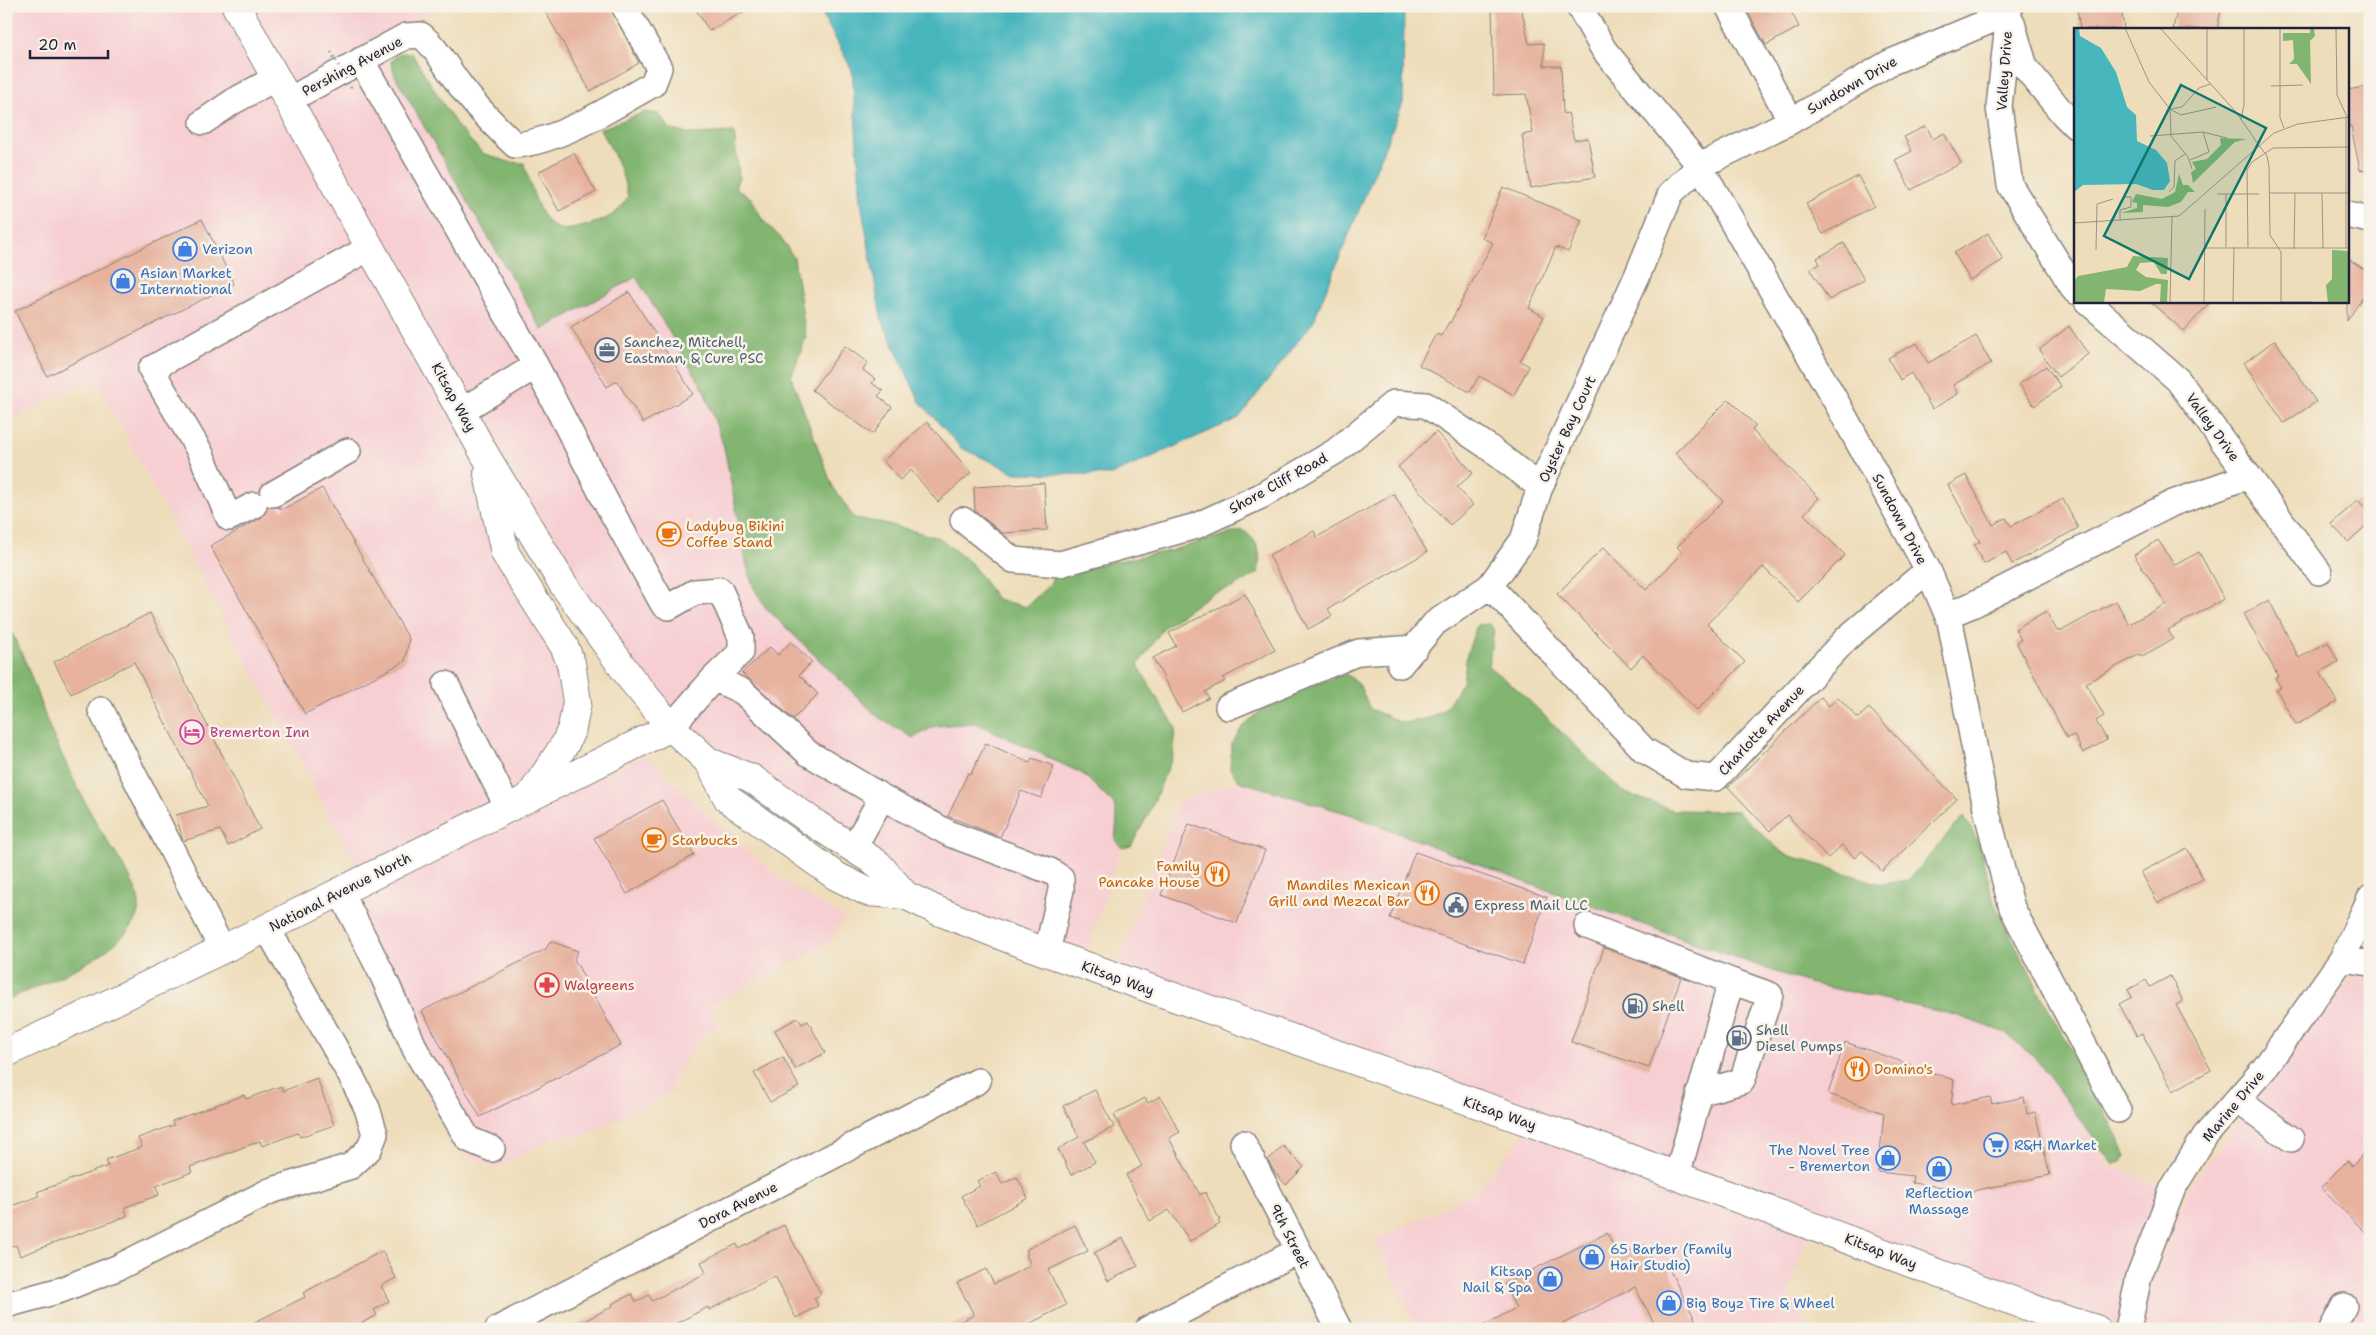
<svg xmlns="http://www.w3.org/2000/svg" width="2376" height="1335" font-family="'Shantell Sans',sans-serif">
	<rect width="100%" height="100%" fill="#f7f3e8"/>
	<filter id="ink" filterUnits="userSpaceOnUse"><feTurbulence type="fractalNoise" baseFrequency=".02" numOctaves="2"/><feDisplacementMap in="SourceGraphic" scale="10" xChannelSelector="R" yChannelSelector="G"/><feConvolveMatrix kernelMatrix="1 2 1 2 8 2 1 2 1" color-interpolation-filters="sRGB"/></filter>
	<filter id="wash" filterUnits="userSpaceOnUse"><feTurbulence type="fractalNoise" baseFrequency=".0096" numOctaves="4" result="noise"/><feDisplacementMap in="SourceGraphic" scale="20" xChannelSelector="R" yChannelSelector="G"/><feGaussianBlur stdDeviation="1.12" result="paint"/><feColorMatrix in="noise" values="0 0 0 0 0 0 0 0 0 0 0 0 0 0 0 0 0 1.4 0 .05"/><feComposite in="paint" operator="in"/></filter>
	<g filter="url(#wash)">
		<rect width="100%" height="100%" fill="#eeddba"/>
		<!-- built -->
		<path fill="#f7cfd3" d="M6 6H228L478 458 566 668 570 711 533 779 503 797 359 870 94 377 6 422Z
			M243 6H438L375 41 542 330 635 277 704 390 724 447 753 586 792 634 878 717 913 737 935 726 976 723 1138 799 1083 961 910 892 711 759 554 560Z
			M646 755 729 836 784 881 813 900 845 917 826 945 709 1006 719 1025 704 1033 670 1084 673 1091 583 1136 556 1137 495 1169 454 1147 329 908Z
			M1239 781 1352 815 1522 881 1808 983 1956 1015 2006 1033 2036 1059 2085 1124 2109 1167 2126 1171 2162 1188 2117 1328 1115 970 1179 802Z
			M2351 977H2370V1329H2135L2190 1186Z
			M1529 1129 1809 1232 1789 1289 1807 1329H1418L1375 1241 1475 1192Z"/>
		<!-- forest -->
		<path fill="#81b570" stroke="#526c56" d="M411 52 457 126 482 153 509 162 524 163C530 180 538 222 557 228 566 232 579 227 588 225 610 218 615 216 628 197 623 171 613 151 600 129L645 112 659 114 671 130 693 134 734 132 739 178 735 187 752 199 762 219 780 237 794 258 806 337 791 377 832 485 854 518 888 524 939 538 971 563 997 599 1026 607 1050 584 1055 573 1169 551 1242 530C1259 540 1262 554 1258 573L1232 588 1212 593 1163 628 1138 665 1162 707 1176 727 1173 756 1148 815 1131 846 1122 848 1115 840 1117 819 1114 805 1083 774 976 723 935 726 913 738 878 717 765 607 753 586 747 566 724 447 704 390 636 277 542 330 395 76 391 61 399 54Z
			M6 623C27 656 36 695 51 731 65 763 81 796 98 826 108 845 146 891 138 913 124 955 44 983 6 1000Z
			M1489 624 1494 630 1488 666 1517 689 1623 792 1672 810 1737 811 1784 854 1881 884 1908 880 1964 816 1979 844 1994 903 2042 997 2101 1103 2126 1156 2122 1163 2113 1165 2036 1059 2006 1033 1956 1015 1808 983 1776 972 1522 881 1352 815 1239 781 1230 769 1232 744 1241 729 1274 698 1346 674 1359 684 1370 709 1403 723 1430 718 1445 709 1463 681 1467 654 1477 625Z"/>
		<!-- water -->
		<path fill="#47b6bd" stroke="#346c7c" d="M818 6H1404L1403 103 1313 322 1239 418 1111 475 1016 473 961 448 920 402 881 318 861 202 852 70Z"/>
		<g id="blocks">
			<!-- building -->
			<path fill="#e7b39f" d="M542 6H610L639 63 590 91Z
				M694 6H753L709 31Z
				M1492 6H1521L1529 44 1544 43V66H1561L1563 114 1568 113 1574 140 1588 138 1595 177 1531 188 1522 135 1533 133 1526 94 1494 95Z
				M1745 6H1788L1799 27 1766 45Z
				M2089 6H2121L2124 29H2080L2077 8Z
				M2178 6H2222L2217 29H2173Z
				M2370 86V169L2360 170 2351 127 2347 128V90Z
				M1926 126 1933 139 1944 133 1961 163 1911 190 1895 160 1912 151 1904 137Z
				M574 153 596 192 559 211 538 172Z
				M1858 176 1874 206 1823 234 1806 204Z
				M1503 187 1582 220 1568 252 1556 247 1529 308 1544 317 1520 361 1529 366 1514 395 1479 376 1470 392 1419 365 1436 334 1441 336 1449 322 1450 323 1493 243 1482 238Z
				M202 219 234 284 47 376 15 311Z
				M1988 233 2003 260 1970 280 1954 253Z
				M1844 243 1864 280 1829 300 1810 269 1820 264 1817 258Z
				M2347 258 2370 273V286L2347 321Z
				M629 292 693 394 643 423 617 381 607 387 571 327Z
				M2149 301H2211L2184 331Z
				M2069 326 2088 354 2058 377 2039 350Z
				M1976 336 1991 363 1953 385 1958 394 1932 409 1911 373 1900 380 1888 358 1917 343 1928 363Z
				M2275 340 2316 402 2284 423 2244 363Z
				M845 346 868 363 863 370 875 379 872 383 883 391 878 396 892 407 873 434 812 390Z
				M2046 366 2061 387 2034 406 2019 384Z
				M1729 399 1756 426 1752 430 1819 498 1804 514 1845 555 1798 602 1763 567 1707 624 1745 662 1697 710 1643 655 1631 668 1557 594 1604 547 1646 590 1683 553 1677 547 1723 501 1675 453Z
				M927 422 971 473 938 502 911 470 900 480 883 461Z
				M1436 432 1473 473 1457 487 1473 505 1450 525 1398 467Z
				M1966 475 1993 525 2006 518 2011 526 2063 499 2078 528 2012 564 2006 552 1984 564 1974 545 1980 542 1948 485Z
				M1044 483 1047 530 1002 533 975 511 974 487Z
				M322 488 409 639 405 661 305 714 210 546 261 518 268 507H279L281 510Z
				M1394 494 1427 552 1328 609 1332 616 1308 629 1269 555 1314 531 1317 537Z
				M2358 500 2370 513V522L2348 542 2331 524Z
				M2158 540 2175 565 2199 552 2224 599 2168 630 2173 639 2142 656 2140 654 2086 683 2104 716 2096 721 2107 740 2083 753 2074 735 2067 738 2016 642 2021 640 2015 629 2046 611 2057 631 2063 630 2116 601 2129 624 2166 604 2134 555Z
				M1245 594 1275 650 1223 678 1225 681 1205 692 1209 698 1182 712 1153 658 1176 646 1169 633Z
				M2269 600 2299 658 2328 642 2338 662 2320 672 2337 702 2296 725 2276 689 2281 687 2275 678 2278 676 2244 614Z
				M150 613 260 829 228 846 220 830 183 841 176 815 208 806 134 662 71 694 54 662Z
				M791 642 812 662 799 675 818 694 793 719 742 673 770 647 778 655Z
				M1821 697 1829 706 1838 697 1858 718 1869 708 1957 799 1882 871 1862 851 1855 858 1842 845 1828 858 1787 815 1770 831 1728 787Z
				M986 743 1030 763 1032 758 1054 766 1041 798 1021 791 1000 837 948 816 968 773 971 774Z
				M662 800 694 855 627 894 594 838Z
				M1189 824 1265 850 1237 923 1161 895Z
				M2187 848 2203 879 2158 903 2141 872Z
				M1415 852 1547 897 1523 964 1390 918Z
				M550 941 578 951 574 959 621 1045 480 1117 422 1011 546 949Z
				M1604 948 1681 977 1649 1068 1571 1042Z
				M2170 976 2183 1001 2176 1005 2211 1070 2173 1091 2142 1033 2137 1036 2119 1004 2132 997 2128 990 2146 980 2150 987Z
				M798 1018 802 1024 808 1021 825 1053 795 1069 775 1030Z
				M1845 1042 1954 1080 1951 1105 1990 1097 1992 1104 2024 1097 2027 1114 2035 1112 2050 1175 1973 1191 1912 1183 1913 1176 1878 1172 1884 1113 1828 1094Z
				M783 1057 799 1087 770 1102 754 1073Z
				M317 1078 334 1125 300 1137 298 1133 262 1146 260 1141 190 1167 192 1172 156 1186 159 1195 125 1207 127 1216 57 1242 20 1256 16 1245 6 1248V1208L39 1196 37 1192 108 1166 106 1160 142 1147 138 1138 174 1125 172 1121 244 1095 246 1099 281 1086 283 1091Z
				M1095 1090 1114 1127 1084 1142 1095 1162 1071 1175 1058 1149 1079 1137 1063 1106Z
				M1160 1096 1180 1132 1169 1138 1200 1195 1205 1192 1220 1220 1218 1221 1220 1224 1190 1241 1169 1210 1150 1221 1126 1175 1142 1166 1114 1115 1145 1098 1148 1103Z
				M1283 1146 1304 1167 1286 1185 1275 1173 1268 1160Z
				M2370 1148V1237L2321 1187 2347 1161 2352 1166Z
				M996 1172 1002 1184 1017 1177 1028 1198 978 1225 961 1196 980 1186 977 1181Z
				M784 1225 821 1294 814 1298 818 1306 796 1318 775 1276 709 1310 708 1307 665 1329H569L613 1306 612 1304 632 1294 636 1302 649 1295 652 1301 706 1273 701 1262 737 1244 739 1249Z
				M1075 1225 1088 1251 1048 1270 1066 1305 1019 1329H945L974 1315 957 1283 986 1269 994 1284 1031 1265 1027 1257V1249Z
				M1607 1233 1619 1257 1644 1245 1655 1266 1665 1261 1700 1329H1657L1635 1287 1553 1329H1477L1516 1308 1504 1284Z
				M1123 1238 1138 1266 1108 1281 1094 1253Z
				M382 1251 396 1278 381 1286 389 1301 374 1310 377 1315 351 1329H241L305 1297 303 1293Z"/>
		</g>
	</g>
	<g filter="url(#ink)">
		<use href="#blocks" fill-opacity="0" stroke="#88807a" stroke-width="1"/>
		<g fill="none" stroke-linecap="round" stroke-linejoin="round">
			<!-- minor casing -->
			<g stroke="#88807a" stroke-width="28">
				<path id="minor" d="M1579 6 1604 50 1700 166 1838 405 1928 570 1950 621 1987 813 2012 908 2118 1110
					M1728 6 1791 121
					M2012 23 2025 67 2064 115 2075 126
					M361 60 536 366 605 500 663 604 669 607 695 592 720 590 741 637V652L714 678 671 727
					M289 100 406 36 421 35C437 48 446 67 459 84 475 106 495 126 515 145 559 142 614 106 653 84L659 68 624 6
					M203 122 234 101 276 78
					M2347 215 2370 220
					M2087 301 2178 380 2319 572
					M461 411 536 366
					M273 494 348 451
					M254 505 229 518 200 452 151 369 371 247
					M963 520 1013 560 1060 564 1196 526 1261 496 1336 451 1394 403 1426 405 1487 446 1540 487
					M1490 586 1644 750 1686 775 1716 778 1847 638 1928 570
					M1948 615 1972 605 2173 503 2248 476
					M1400 665 1435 623 1490 586 1523 540 1540 487 1637 276 1671 193 1700 166 1791 121 1889 63 2009 13 1999 107 2010 185 2075 291
					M714 678 743 692 808 753 882 797 950 834 1050 871 1061 878V890L1047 952
					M446 684 508 808
					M1228 707 1359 652 1415 648
					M101 710 222 949
					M853 849 882 797
					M340 891 383 976 416 1051 468 1139 492 1149
					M1587 926 1731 981 1677 1176
					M2342 959 2370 963
					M1699 1093 1742 1081 1770 995 1731 981
					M2237 1100 2291 1139
					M1243 1143 1339 1329
					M6 1305 61 1290 119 1267 270 1191 351 1166 369 1149 375 1134 367 1108 352 1078 267 928
					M498 1329 978 1081
					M1148 1329 1297 1251
					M2128 1329 2139 1276 2173 1188 2205 1136 2264 1069 2342 959 2370 898
					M2332 1329 2344 1306"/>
			</g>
			<!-- major casing -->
			<g stroke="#88807a" stroke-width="30">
				<path id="major" d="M236 6 484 453 563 584 632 680 671 727 709 762 751 778 817 825 878 864 905 895
					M488 474 505 553 564 646 571 663 577 702 572 728 565 744 531 795
					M709 762 728 799 836 876 868 892 905 895 938 911 1015 941 1580 1140 2048 1314 2096 1329
					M6 1053 267 928 671 727"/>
			</g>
			<!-- minor -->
			<use href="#minor" stroke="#fff" stroke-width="25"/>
			<!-- major -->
			<use href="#major" stroke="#fff" stroke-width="28"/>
			<!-- path-bridge -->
			<path stroke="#88807a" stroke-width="3" stroke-dasharray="1 4" stroke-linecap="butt" d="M331 52 352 90"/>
		</g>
	</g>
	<!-- icons -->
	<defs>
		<g id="shop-ring" transform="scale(1.25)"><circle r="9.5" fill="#f7f3e8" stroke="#3f7fe0" stroke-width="1.5"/><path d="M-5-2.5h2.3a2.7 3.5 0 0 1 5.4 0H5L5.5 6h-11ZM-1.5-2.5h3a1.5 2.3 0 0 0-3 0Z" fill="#3f7fe0"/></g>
		<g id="office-ring" transform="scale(1.25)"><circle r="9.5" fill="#f7f3e8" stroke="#5c6f8a" stroke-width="1.5"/><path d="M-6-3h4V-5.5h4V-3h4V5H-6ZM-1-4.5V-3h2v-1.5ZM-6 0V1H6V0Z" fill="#5c6f8a"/></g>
		<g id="cafe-ring" transform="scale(1.25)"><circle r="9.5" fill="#f7f3e8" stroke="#e8710a" stroke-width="1.5"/><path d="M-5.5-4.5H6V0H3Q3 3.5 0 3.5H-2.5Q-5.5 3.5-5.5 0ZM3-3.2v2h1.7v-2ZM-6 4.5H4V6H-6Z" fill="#e8710a"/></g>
		<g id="hotel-ring" transform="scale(1.25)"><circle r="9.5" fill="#f7f3e8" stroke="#d1479c" stroke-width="1.5"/><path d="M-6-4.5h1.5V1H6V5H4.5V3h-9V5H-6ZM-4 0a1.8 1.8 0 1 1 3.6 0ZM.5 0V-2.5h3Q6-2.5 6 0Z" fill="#d1479c"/></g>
		<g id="restaurant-ring" transform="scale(1.25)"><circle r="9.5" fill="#f7f3e8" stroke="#e8710a" stroke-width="1.5"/><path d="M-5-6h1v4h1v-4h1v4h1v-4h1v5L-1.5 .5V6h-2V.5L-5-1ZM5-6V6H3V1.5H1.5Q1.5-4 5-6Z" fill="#e8710a"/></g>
		<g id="civic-ring" transform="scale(1.25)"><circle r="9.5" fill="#f7f3e8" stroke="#5c6f8a" stroke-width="1.5"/><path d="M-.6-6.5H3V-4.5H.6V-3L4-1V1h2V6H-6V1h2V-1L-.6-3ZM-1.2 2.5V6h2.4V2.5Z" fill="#5c6f8a"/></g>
		<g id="pharmacy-ring" transform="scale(1.25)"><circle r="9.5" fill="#f7f3e8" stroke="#e0444e" stroke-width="1.5"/><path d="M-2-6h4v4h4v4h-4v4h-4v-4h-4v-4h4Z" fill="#e0444e"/></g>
		<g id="fuel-ring" transform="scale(1.25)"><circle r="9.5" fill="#f7f3e8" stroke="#5c6f8a" stroke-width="1.5"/><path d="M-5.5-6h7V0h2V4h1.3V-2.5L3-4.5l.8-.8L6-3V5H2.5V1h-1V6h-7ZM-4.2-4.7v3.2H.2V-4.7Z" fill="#5c6f8a"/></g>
		<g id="supermarket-ring" transform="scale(1.25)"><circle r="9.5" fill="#f7f3e8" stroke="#3f7fe0" stroke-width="1.5"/><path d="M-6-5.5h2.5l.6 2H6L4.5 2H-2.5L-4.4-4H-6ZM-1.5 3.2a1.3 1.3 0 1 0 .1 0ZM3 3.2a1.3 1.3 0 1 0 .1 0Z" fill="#3f7fe0"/></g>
	</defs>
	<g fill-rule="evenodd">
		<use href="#shop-ring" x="185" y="249"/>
		<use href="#shop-ring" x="123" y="281"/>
		<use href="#office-ring" x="607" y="350"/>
		<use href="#cafe-ring" x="669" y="534"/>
		<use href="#hotel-ring" x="192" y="732"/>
		<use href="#cafe-ring" x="654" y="840"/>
		<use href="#restaurant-ring" x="1217" y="874"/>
		<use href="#restaurant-ring" x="1427" y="893"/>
		<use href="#civic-ring" x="1456" y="905"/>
		<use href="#pharmacy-ring" x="547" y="985"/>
		<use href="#fuel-ring" x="1635" y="1006"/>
		<use href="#fuel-ring" x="1739" y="1038"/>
		<use href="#restaurant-ring" x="1857" y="1069"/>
		<use href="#supermarket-ring" x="1996" y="1145"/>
		<use href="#shop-ring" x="1888" y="1158"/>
		<use href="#shop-ring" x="1939" y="1169"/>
		<use href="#shop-ring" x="1592" y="1257"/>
		<use href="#shop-ring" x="1550" y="1279"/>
		<use href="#shop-ring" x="1669" y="1303"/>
	</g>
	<g text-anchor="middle" stroke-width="5" stroke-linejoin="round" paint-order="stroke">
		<!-- street labels -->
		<g font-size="14" fill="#22223b" stroke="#f7f3e8">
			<text transform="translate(352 66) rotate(-28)" y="5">Pershing Avenue</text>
			<text transform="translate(2004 71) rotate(-86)" y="5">Valley Drive</text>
			<text transform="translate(1852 85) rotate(-30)" y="5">Sundown Drive</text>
			<text transform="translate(454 397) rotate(61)" y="5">Kitsap Way</text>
			<text transform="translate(2213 427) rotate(54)" y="5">Valley Drive</text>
			<text transform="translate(1567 429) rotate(-65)" y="5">Oyster Bay Court</text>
			<text transform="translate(1278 483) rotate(-29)" y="5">Shore Cliff Road</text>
			<text transform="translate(1900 519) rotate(62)" y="5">Sundown Drive</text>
			<text transform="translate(1761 730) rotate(-47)" y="5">Charlotte Avenue</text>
			<text transform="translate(340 892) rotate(-27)" y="5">National Avenue North</text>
			<text transform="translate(1118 978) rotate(20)" y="5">Kitsap Way</text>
			<text transform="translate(2233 1106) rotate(-50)" y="5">Marine Drive</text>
			<text transform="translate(1500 1113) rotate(19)" y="5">Kitsap Way</text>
			<text transform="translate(738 1205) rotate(-27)" y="5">Dora Avenue</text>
			<text transform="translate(1290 1236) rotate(63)" y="5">9th Street</text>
			<text transform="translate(1881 1251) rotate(21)" y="5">Kitsap Way</text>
		</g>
		<!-- shop labels -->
		<g font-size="14" fill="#366cbe" stroke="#f7f3e8" text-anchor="start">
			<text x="202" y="254">Verizon</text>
			<text x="140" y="278">Asian Market<tspan x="140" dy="16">International</tspan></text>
			<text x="2014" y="1150">R&amp;H Market</text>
			<text x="1870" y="1155" text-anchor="end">The Novel Tree<tspan x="1870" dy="16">- Bremerton</tspan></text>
			<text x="1939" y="1198" text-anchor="middle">Reflection<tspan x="1939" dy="16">Massage</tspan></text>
			<text x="1610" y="1254">65 Barber (Family<tspan x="1610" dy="16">Hair Studio)</tspan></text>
			<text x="1532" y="1276" text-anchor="end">Kitsap<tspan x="1532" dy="16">Nail &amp; Spa</tspan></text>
			<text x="1686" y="1308">Big Boyz Tire &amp; Wheel</text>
		</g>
		<!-- service labels -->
		<g font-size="14" fill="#4e5e75" stroke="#f7f3e8" text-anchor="start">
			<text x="624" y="347">Sanchez, Mitchell,<tspan x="624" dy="16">Eastman, &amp; Cure PSC</tspan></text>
			<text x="1474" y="910">Express Mail LLC</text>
			<text x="1652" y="1011">Shell</text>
			<text x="1756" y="1035">Shell<tspan x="1756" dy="16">Diesel Pumps</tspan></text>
		</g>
		<!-- food labels -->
		<g font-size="14" fill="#c56008" stroke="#f7f3e8" text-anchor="start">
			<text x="686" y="531">Ladybug Bikini<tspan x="686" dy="16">Coffee Stand</tspan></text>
			<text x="672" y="845">Starbucks</text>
			<text x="1200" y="871" text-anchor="end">Family<tspan x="1200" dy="16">Pancake House</tspan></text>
			<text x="1410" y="890" text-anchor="end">Mandiles Mexican<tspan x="1410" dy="16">Grill and Mezcal Bar</tspan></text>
			<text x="1874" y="1074">Domino's</text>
		</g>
		<!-- hotel labels -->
		<g font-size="14" fill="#b23c85" stroke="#f7f3e8" text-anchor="start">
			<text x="210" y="737">Bremerton Inn</text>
		</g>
		<!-- health labels -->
		<g font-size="14" fill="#be3a42" stroke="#f7f3e8" text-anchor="start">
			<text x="564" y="990">Walgreens</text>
		</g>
	</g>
	<!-- overview -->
	<g transform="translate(2074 28)">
		<rect width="275" height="275" fill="#eeddba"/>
		<path d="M236 0H240L241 8 236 13 237 56 223 36H215L220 31 219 12 209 13V5H236ZM146 110 173 111 161 114 119 155 117 144 122 141 118 134 133 131 147 117ZM105 146 109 157H114L121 164H114L107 174 94 179 69 177V184L47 185 63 180V175L58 174 62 166 88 171 101 164ZM258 222 275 223V275H254L252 257 258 251ZM59 228 94 230 93 246H87L80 234 66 235 62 242 72 249 94 252 93 274H86L87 256H82L66 263 32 261 30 274 48 275H0V253L4 248 53 239Z" fill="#81b570"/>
		<path d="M0 0H5L6 8 27 20 42 44 53 79 62 87 63 113 82 122 93 135 96 153 90 162H79L62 156 9 157 0 164Z" fill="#47b6bd"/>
		<path fill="none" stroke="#9c9287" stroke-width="1" d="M51 0 75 54 96 81 108 79 125 60 136 56M86 0 162 84 184 116M206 0V90L210 100M262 0 263 67 273 89M133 52V0M197 58 229 57M272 89V220M167 91 170 77V0M76 108 129 104 153 110M184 116 193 128 195 138 196 207 207 224V275M116 132 135 124 129 104M118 141 114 129 97 108 96 81 107 87 142 79M95 164 100 159 101 133 111 126M196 165H275M248 165 249 220M143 166H185M152 166V219M46 191V182L57 179V169H49M0 195 105 188 200 105 224 96 275 89M174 219 173 142 178 134 199 120 275 119M131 220H275M220 221 221 165M22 222 23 176 39 171M207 274H238M96 275 98 189M130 275 131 181M159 275 160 219"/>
		<path fill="#0f766e" fill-opacity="0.15" stroke="#0f766e" stroke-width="2.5" d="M107 57 192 100 115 251 30 208Z"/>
		<rect width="275" height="275" fill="none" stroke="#22223b" stroke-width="2.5"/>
	</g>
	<!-- margin -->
	<rect width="2376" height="1335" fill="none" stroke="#f7f3e8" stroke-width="25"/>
	<!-- scale -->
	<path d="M30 50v8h78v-8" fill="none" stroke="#22223b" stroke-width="2.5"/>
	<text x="38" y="50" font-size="15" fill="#22223b" stroke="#f7f3e8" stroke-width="4" paint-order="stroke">20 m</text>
</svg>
